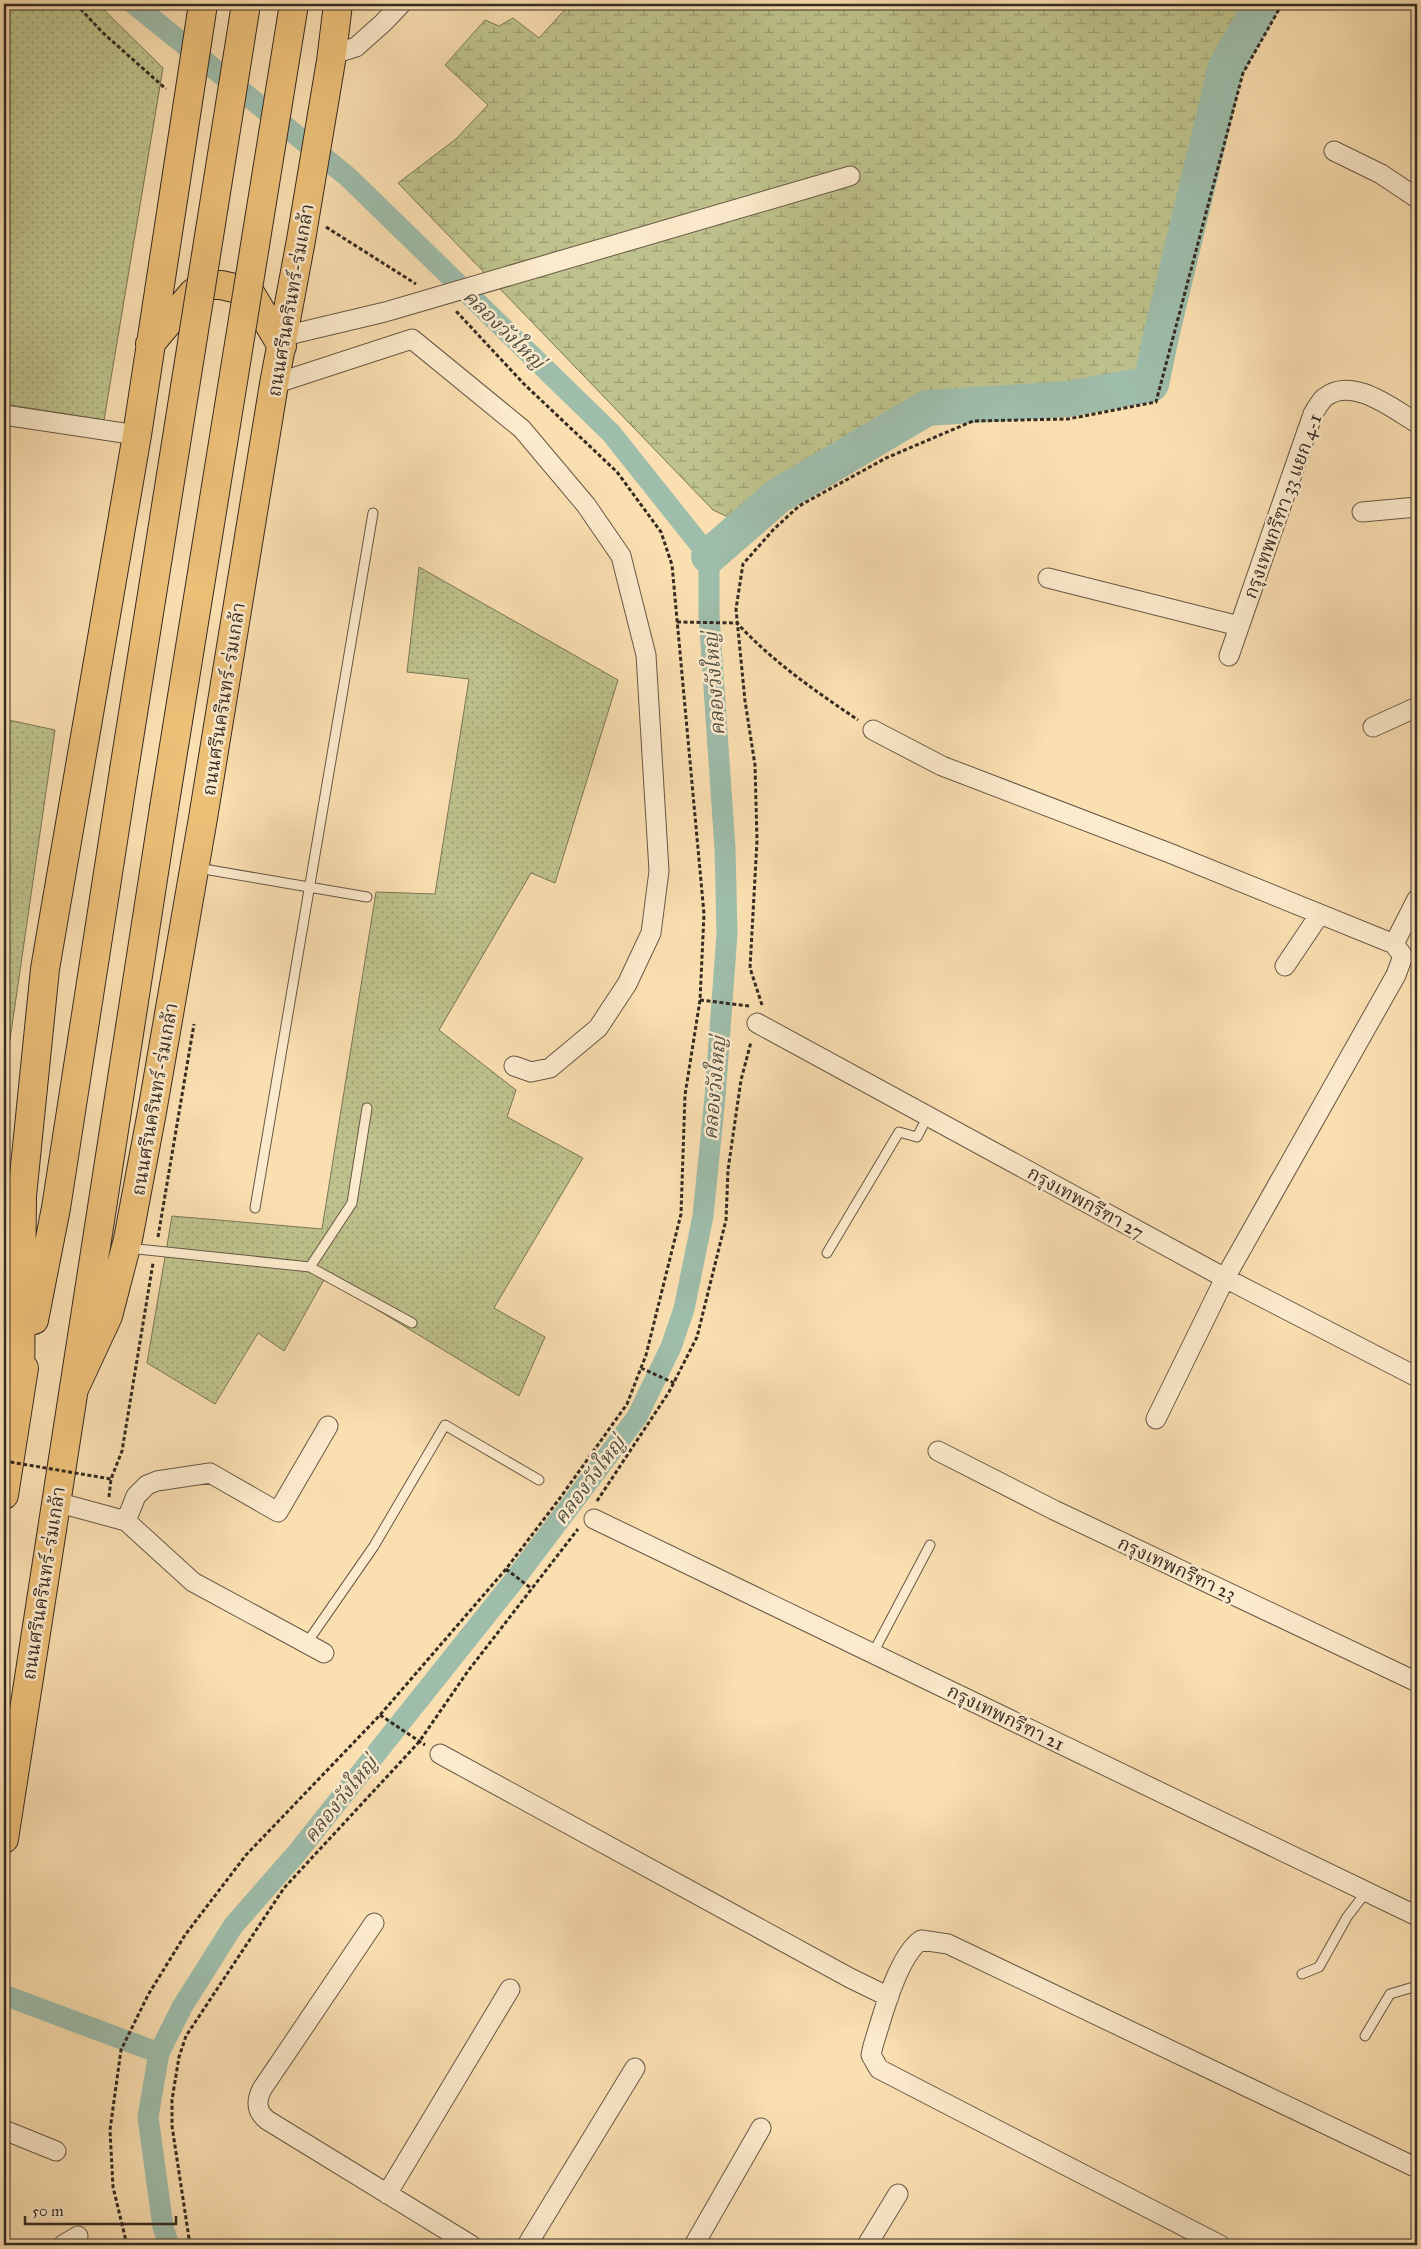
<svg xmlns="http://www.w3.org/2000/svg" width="1421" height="2249" font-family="'IM FELL Great Primer','Noto Serif Thai',serif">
	<defs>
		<pattern id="grass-dots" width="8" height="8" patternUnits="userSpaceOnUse" patternTransform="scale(1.25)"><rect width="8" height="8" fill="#bec28c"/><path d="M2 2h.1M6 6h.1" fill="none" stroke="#9b9e72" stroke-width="1.8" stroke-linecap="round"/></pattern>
		<pattern id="wetland-marsh" width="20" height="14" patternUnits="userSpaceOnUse" patternTransform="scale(1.25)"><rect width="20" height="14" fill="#bec28c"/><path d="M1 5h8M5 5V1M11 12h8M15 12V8" fill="none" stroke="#9b9e72"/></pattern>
	</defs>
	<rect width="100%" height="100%" fill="#fadfb1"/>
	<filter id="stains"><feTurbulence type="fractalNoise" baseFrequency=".004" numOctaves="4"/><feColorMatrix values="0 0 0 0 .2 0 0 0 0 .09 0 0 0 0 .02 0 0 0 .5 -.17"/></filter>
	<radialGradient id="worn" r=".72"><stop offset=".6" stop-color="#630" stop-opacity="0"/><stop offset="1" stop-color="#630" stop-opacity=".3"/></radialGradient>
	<!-- grass -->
	<path fill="url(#grass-dots)" stroke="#7a7657" d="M4 4H98L163 68 104 420 4 404Z
		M419 567 618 680 555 883 531 873 439 1030 516 1090 507 1117 583 1158 494 1308 545 1337 519 1396 325 1278 284 1351 258 1333 215 1404 147 1363 172 1216 322 1229 376 892 435 894 469 679 407 672Z
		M4 719 55 730 4 1081Z"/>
	<!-- wetland -->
	<path fill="url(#wetland-marsh)" stroke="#7a7657" d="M570 4H1253L1205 87 1148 362 1139 378 971 391 915 399 803 461 728 517 713 510 398 183 456 139 488 105 445 65 485 20 499 26 513 18 539 38Z"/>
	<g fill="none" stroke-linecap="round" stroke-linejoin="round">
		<!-- canal -->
		<path stroke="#9ebdab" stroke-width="21" d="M134 4 348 177 611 433 709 556V616L725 848 727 934 715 1097 703 1216 684 1309 671 1347 637 1417 512 1583 296 1854 233 1926 182 2007 159 2053 148 2117 163 2227 169 2245
			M4 1995 159 2053"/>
		<!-- river -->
		<path stroke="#9ebdab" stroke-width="36" d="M709 556 778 496 927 408 1068 399 1151 384 1161 336 1226 67 1262 4"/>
		<!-- lane casing -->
		<g stroke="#675846" stroke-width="11">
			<path id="lane" d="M198 868 367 897
				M255 1208 373 513
				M128 1248 310 1267 412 1323
				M827 1253 899 1132 917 1137 928 1116
				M310 1267 352 1203 367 1108
				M306 1644 374 1546 445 1425 539 1480
				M873 1653 930 1545
				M1302 1974 1319 1967 1347 1917 1367 1891
				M1365 2036 1390 1994 1417 1986"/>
		</g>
		<!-- street casing -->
		<g stroke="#675846" stroke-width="21">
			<path id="street" d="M330 55 356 47 383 23 401 4
				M1334 151 1381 174 1417 198
				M284 336 385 312 850 176
				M274 384 412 339 522 429 586 505 621 556 646 655 659 871 651 933 627 984 598 1028 550 1068 531 1072 514 1066
				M4 415 137 435
				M1362 512 1417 507
				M1048 578 1239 626
				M1229 656 1313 414C1316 409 1320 402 1324 398 1352 375 1393 409 1417 423
				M1373 727 1417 707
				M873 730 942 766 1172 854 1394 944 1403 956 1396 975 1225 1278 1156 1419
				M1394 944 1417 899
				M1285 966 1320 914
				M757 1023 1225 1278 1417 1377
				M938 1451 1054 1510 1417 1682
				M56 1502 126 1521 193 1582 324 1653
				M594 1519 1417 1916
				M126 1521 136 1496 147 1485 157 1481 210 1473 278 1512 328 1426
				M440 1754 850 1978 889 1997
				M374 1923 262 2089C256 2101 256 2111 267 2120L471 2245
				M4 2130 56 2151
				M387 2194 510 1989
				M63 2245 78 2236
				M527 2245 635 2068
				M694 2245 761 2128
				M867 2245 898 2194
				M1220 2245 879 2069 871 2055 873 2046C882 2018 897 1957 921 1940L948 1944 1417 2168"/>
		</g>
		<!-- primary casing -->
		<g stroke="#362b22" stroke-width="30">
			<path id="primary" d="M150 344 193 293 207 285H221L243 290 252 296 282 346
				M34 1320 56 1208 124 770
				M20 1386 22 1196 45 969 137 435 203 4
				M75 1387 108 1316 128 1239 152 1112 203 818 274 384 301 240 331 61 338 4
				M4 1495 24 1368
				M4 1839 164 808"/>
		</g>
		<!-- path -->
		<path stroke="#362b22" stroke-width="3" stroke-dasharray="4 2.5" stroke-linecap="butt" d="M76 4 102 32 166 89
			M326 227 416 284
			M677 622 737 623C773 662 814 690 858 720
			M700 1000 749 1006
			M762 1005 750 968 757 841 755 765 745 701 736 609 743 564 774 529 799 506 886 458 973 421 1068 419 1156 402 1243 73 1282 4
			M158 1237 194 1024
			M641 1368 674 1383
			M109 1497 111 1479 122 1451 153 1263
			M597 1501 669 1392 697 1337 726 1220 728 1170 741 1080 751 1042
			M506 1569 532 1589
			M380 1715 425 1745
			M127 2245 113 2187 110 2130 121 2050 148 1995 185 1935 246 1855 380 1715 506 1569 560 1498 627 1404 646 1355 681 1214 685 1095 700 1000 704 914 672 565 661 532 617 472 524 384 456 311
			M190 2245 172 2126V2100L179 2057 186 2036 284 1888 419 1742 468 1671 578 1529"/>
		<!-- lane -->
		<use href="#lane" stroke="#fceacc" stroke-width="9"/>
		<!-- street -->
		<use href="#street" stroke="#fceacc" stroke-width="19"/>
		<!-- primary -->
		<use href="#primary" stroke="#edc078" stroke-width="28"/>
		<!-- primary-bridge casing -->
		<g stroke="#362b22" stroke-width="30" stroke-linecap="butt">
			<path id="primary-bridge" d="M124 770 246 4
				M164 808 294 4"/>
		</g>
		<!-- path-bridge -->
		<path stroke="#362b22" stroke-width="3" stroke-dasharray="4 2.5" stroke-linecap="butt" d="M4 1461 111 1479"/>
		<!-- primary-bridge -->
		<use href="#primary-bridge" stroke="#edc078" stroke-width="28"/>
	</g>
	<g text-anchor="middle" stroke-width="5" stroke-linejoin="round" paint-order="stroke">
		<!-- street labels -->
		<g font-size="19" fill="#362b22" stroke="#fceacc">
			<text transform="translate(290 300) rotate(-80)" y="7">ถนนศรีนครินทร์-ร่มเกล้า</text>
			<text transform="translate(1282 506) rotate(-70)" y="7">กรุงเทพกรีฑา 33 แยก 4-1</text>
			<text transform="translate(223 699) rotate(-81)" y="7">ถนนศรีนครินทร์-ร่มเกล้า</text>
			<text transform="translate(154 1099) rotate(-80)" y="7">ถนนศรีนครินทร์-ร่มเกล้า</text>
			<text transform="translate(1086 1202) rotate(29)" y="7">กรุงเทพกรีฑา 27</text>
			<text transform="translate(1177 1568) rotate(25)" y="7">กรุงเทพกรีฑา 23</text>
			<text transform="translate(43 1583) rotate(-81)" y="7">ถนนศรีนครินทร์-ร่มเกล้า</text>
			<text transform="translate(1006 1717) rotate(26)" y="7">กรุงเทพกรีฑา 21</text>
		</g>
		<!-- water labels -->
		<g font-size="20" font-style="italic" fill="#505044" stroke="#fceacc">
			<text transform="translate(504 329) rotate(44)" y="7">คลองวังใหญ่</text>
			<text transform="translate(714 684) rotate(-94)" y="7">คลองวังใหญ่</text>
			<text transform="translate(714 1088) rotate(-85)" y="7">คลองวังใหญ่</text>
			<text transform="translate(589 1480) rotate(-53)" y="7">คลองวังใหญ่</text>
			<text transform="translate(340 1799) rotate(-51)" y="7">คลองวังใหญ่</text>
		</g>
	</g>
	<!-- margin -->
	<rect width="1421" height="2249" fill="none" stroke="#fadfb1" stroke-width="20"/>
	<rect x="5" y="5" width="1411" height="2239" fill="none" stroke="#362b22" stroke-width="2.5"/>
	<rect x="10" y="10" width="1401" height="2229" fill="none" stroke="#362b22"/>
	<!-- scale -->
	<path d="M25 2216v8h151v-8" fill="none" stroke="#362b22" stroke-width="2.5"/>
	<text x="32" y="2216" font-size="15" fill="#362b22" stroke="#fceacc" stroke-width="4" paint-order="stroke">50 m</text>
	<rect width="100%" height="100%" filter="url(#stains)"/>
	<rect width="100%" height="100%" fill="url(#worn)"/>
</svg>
